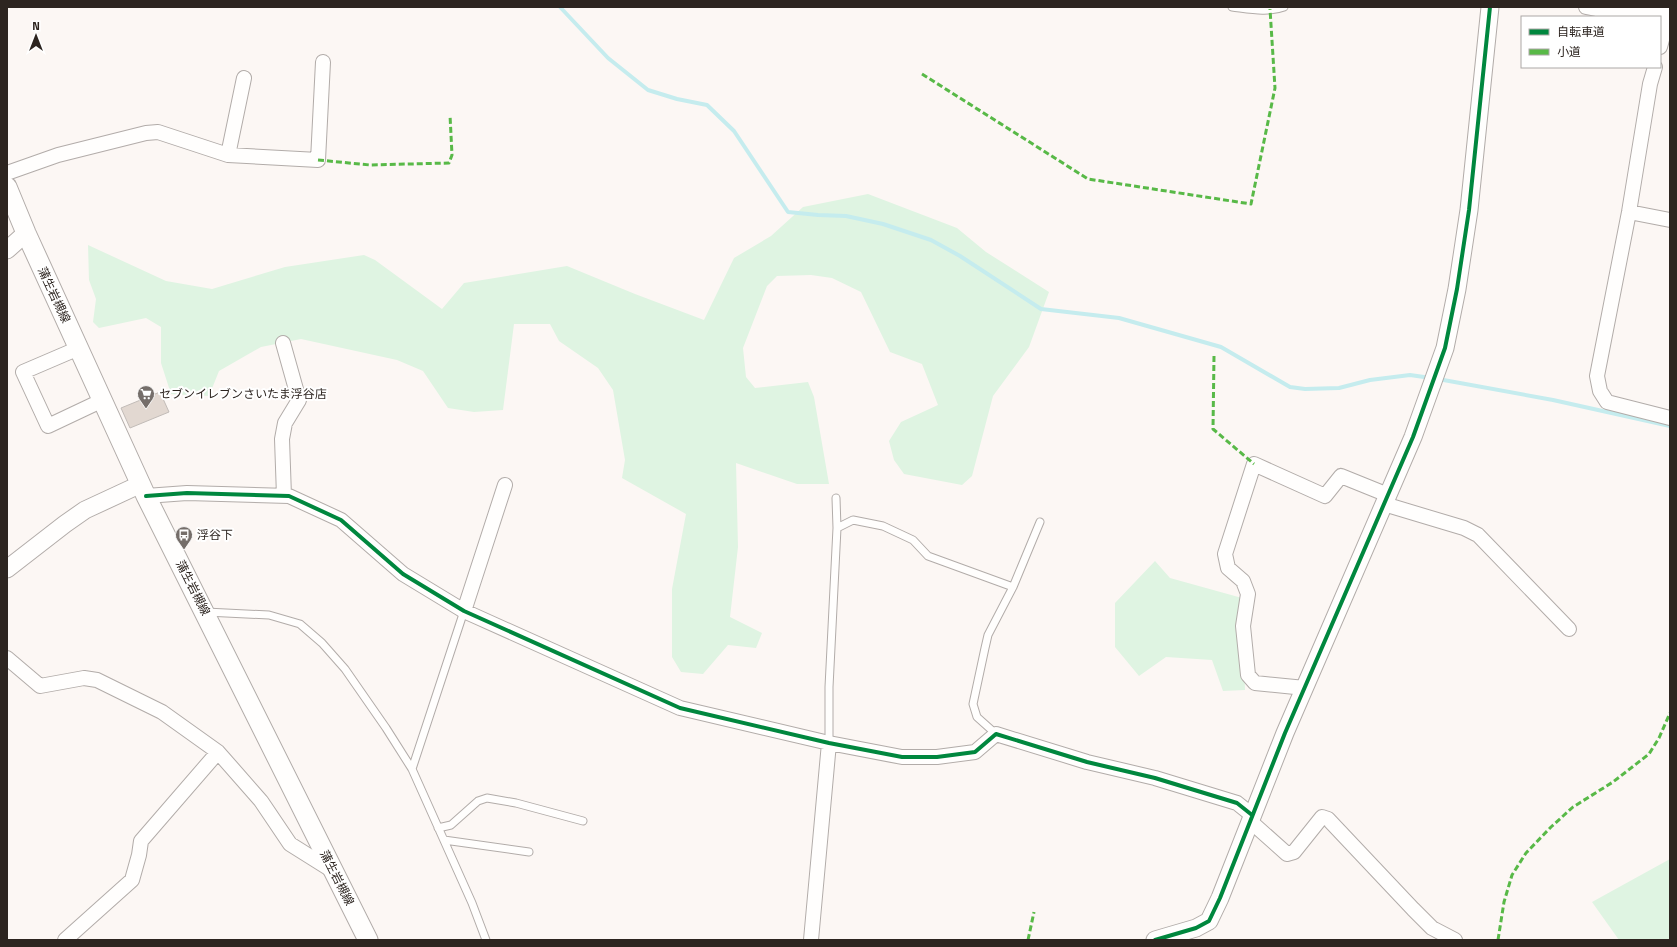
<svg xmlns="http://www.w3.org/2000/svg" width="1677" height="947" font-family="'Titillium Web','Noto Sans JP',sans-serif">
	<rect width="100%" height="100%" fill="#fcf7f4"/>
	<!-- green -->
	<path fill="#dff4e2" d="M868 194 957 228 986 252 1049 292 1029 347 993 396 972 476 962 485 904 474 894 460 889 441 901 422 938 405 922 364 890 352 861 292 832 278 811 275 777 276 767 286 743 348 746 377 755 388 808 382 814 397 829 484H797L736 463 738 547 730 617 762 633 756 648 728 645 703 674 681 672 672 657V589L686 514 622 478 625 460 613 390 598 368 559 341 550 324H514L503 410 474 412 448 408 423 371 397 360 301 339 261 347 219 371 209 396 171 394 161 363V327L146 318 99 328 93 322 96 299 89 280 88 245 166 281 212 289 285 267 364 255 375 260 442 309 464 283 567 266 635 294 704 320 734 258 771 236 803 207Z
		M1155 561 1170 578 1242 598 1245 690 1223 691 1212 660 1166 657 1139 676 1115 647V603Z
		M1670 859V940H1619L1592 902Z"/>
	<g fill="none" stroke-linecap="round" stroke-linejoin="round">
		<!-- stream -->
		<path stroke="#c5ecee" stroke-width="4" d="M560 7 608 58 648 90 677 99 707 105 734 131 788 212 818 215 846 216 883 224 931 240 960 256 1041 309 1119 318 1221 347 1290 387 1305 389 1339 388 1370 380 1410 375 1431 378
			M1438 379 1553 400 1670 426"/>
	</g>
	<!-- building -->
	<path fill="#e2d8d1" stroke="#c2bcb8" d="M160 392 169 412 130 428 121 408Z"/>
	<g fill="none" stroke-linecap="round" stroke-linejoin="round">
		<!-- service casing -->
		<g stroke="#b2aca9" stroke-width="9">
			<path id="service" d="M1232 7C1249 9 1268 13 1284 7
				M836 498 837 528
				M206 612 269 615 300 624 322 643 345 669 386 728 412 769 472 903 486 940
				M996 734 977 717 973 704 985 648 988 635 1013 587 1040 522
				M829 743V687L837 528 853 520 883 526 913 540 928 556 1013 587
				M412 769 464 611
				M438 828 451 825 478 801 487 798 516 803 583 821
				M444 840 529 852"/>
		</g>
		<!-- minor casing -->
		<g stroke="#b2aca9" stroke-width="16">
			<path id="minor" d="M1586 7 1596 9 1670 14
				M1660 47 1669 14
				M1655 67 1650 84 1629 212 1597 376 1600 391 1607 402 1670 418
				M228 155 244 78
				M7 173 58 155 146 133 158 132 228 155 318 160 323 62
				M1629 212 1670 220
				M283 343 299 400 285 423 282 439 284 496
				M79 348 23 372 48 426 103 400
				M146 496 187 493 289 496 341 520 403 574 464 611 680 708 829 743 902 757H937L975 752 996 734 1087 762 1155 778 1237 803 1252 815
				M1384 504 1464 528 1478 535 1569 629
				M464 611 505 485
				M7 658 40 686 84 678 97 680 162 712 218 752 261 801 290 844 333 871
				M1305 688 1255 683 1248 675 1243 626 1248 594 1243 581 1228 568 1225 554 1254 464 1325 496 1341 476 1388 495
				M1250 821 1287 854 1294 852 1322 817 1328 819 1413 909 1432 928 1455 940
				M65 940 132 880 139 855 141 841 218 752
				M811 940 829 743"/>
		</g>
		<!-- tertiary casing -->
		<g stroke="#b2aca9" stroke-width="19">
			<path id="tertiary" d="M7 250 26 233
				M7 569 65 524 85 510 141 484
				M1155 940 1196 928 1209 921 1220 898 1285 733 1413 437 1445 348 1457 289 1469 210 1490 7"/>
		</g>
		<!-- secondary casing -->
		<g stroke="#b2aca9" stroke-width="21">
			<path id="secondary" d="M7 187 26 233 146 496 368 940"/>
		</g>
		<!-- service -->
		<use href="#service" stroke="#fffefd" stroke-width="7"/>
		<!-- minor -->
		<use href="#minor" stroke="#fffefd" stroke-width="14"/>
		<!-- tertiary -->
		<use href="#tertiary" stroke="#fffefd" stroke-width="17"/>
		<!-- secondary -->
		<use href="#secondary" stroke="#fffefd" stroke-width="19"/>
		<!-- quiet -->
		<path stroke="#58b947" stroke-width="3" stroke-dasharray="6 3" stroke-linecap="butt" d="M922 74 1088 179 1251 204 1275 88 1270 9
			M318 160 370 165 449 163 452 155 450 115
			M1214 356 1213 429 1254 464
			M1028 940 1034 912
			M1498 940 1504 902 1512 875 1526 853 1551 827 1573 807 1613 782 1649 754 1659 738 1670 713"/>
		<!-- cycleway casing -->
		<g stroke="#fff" stroke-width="6">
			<path id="cycleway" d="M146 496 187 493 289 496 341 520 403 574 464 611 680 708 829 743 902 757H937L975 752 996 734 1087 762 1155 778 1237 803 1252 815
				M1155 940 1196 928 1209 921 1220 898 1285 733 1413 437 1445 348 1457 289 1469 210 1490 7"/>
		</g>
		<!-- cycleway -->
		<use href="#cycleway" stroke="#00873e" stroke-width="4"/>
	</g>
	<!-- icons -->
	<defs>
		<g id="supermarket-pin" transform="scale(0.9)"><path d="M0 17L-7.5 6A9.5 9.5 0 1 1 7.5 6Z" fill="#756e6a" stroke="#fff"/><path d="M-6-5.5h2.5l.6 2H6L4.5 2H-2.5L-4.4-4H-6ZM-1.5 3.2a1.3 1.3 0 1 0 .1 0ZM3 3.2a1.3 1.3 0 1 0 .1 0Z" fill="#fff"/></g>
		<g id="bus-pin" transform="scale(0.9)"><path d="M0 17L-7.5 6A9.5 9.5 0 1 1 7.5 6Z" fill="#756e6a" stroke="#fff"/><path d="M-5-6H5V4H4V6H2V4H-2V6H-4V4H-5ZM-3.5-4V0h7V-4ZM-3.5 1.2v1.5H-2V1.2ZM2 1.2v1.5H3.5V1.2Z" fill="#fff"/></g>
	</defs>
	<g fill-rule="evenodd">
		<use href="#supermarket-pin" x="146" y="394"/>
		<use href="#bus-pin" x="184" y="535"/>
	</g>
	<g text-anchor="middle" stroke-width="4" stroke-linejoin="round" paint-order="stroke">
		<!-- street labels -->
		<g font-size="12" fill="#2d2520" stroke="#fff">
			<text transform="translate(54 295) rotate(65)" y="4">蒲生岩槻線</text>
			<text transform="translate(193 588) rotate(63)" y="4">蒲生岩槻線</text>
			<text transform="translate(337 878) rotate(63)" y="4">蒲生岩槻線</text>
		</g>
		<!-- poi labels -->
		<g font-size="12" fill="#2d2520" stroke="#fff" text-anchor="start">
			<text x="159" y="398">セブンイレブンさいたま浮谷店</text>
			<text x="197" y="539">浮谷下</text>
		</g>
	</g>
	<!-- border -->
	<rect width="1677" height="947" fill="none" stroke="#2d2520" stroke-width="16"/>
	<!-- legend -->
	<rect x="1521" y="16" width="140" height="52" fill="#ffffff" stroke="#aba8a6"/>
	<rect x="1529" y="29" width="20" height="6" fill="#00873e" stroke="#aba8a6"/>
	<text x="1557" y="36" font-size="12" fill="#2d2520">自転車道</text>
	<rect x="1529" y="49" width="20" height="6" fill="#58b947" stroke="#aba8a6"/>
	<text x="1557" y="56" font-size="12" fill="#2d2520">小道</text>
	<!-- north arrow -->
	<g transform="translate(36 36)" stroke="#ffffff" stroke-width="3" paint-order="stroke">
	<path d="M0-3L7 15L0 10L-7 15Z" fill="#2d2520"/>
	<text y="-6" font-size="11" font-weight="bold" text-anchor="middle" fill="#2d2520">N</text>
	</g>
</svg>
